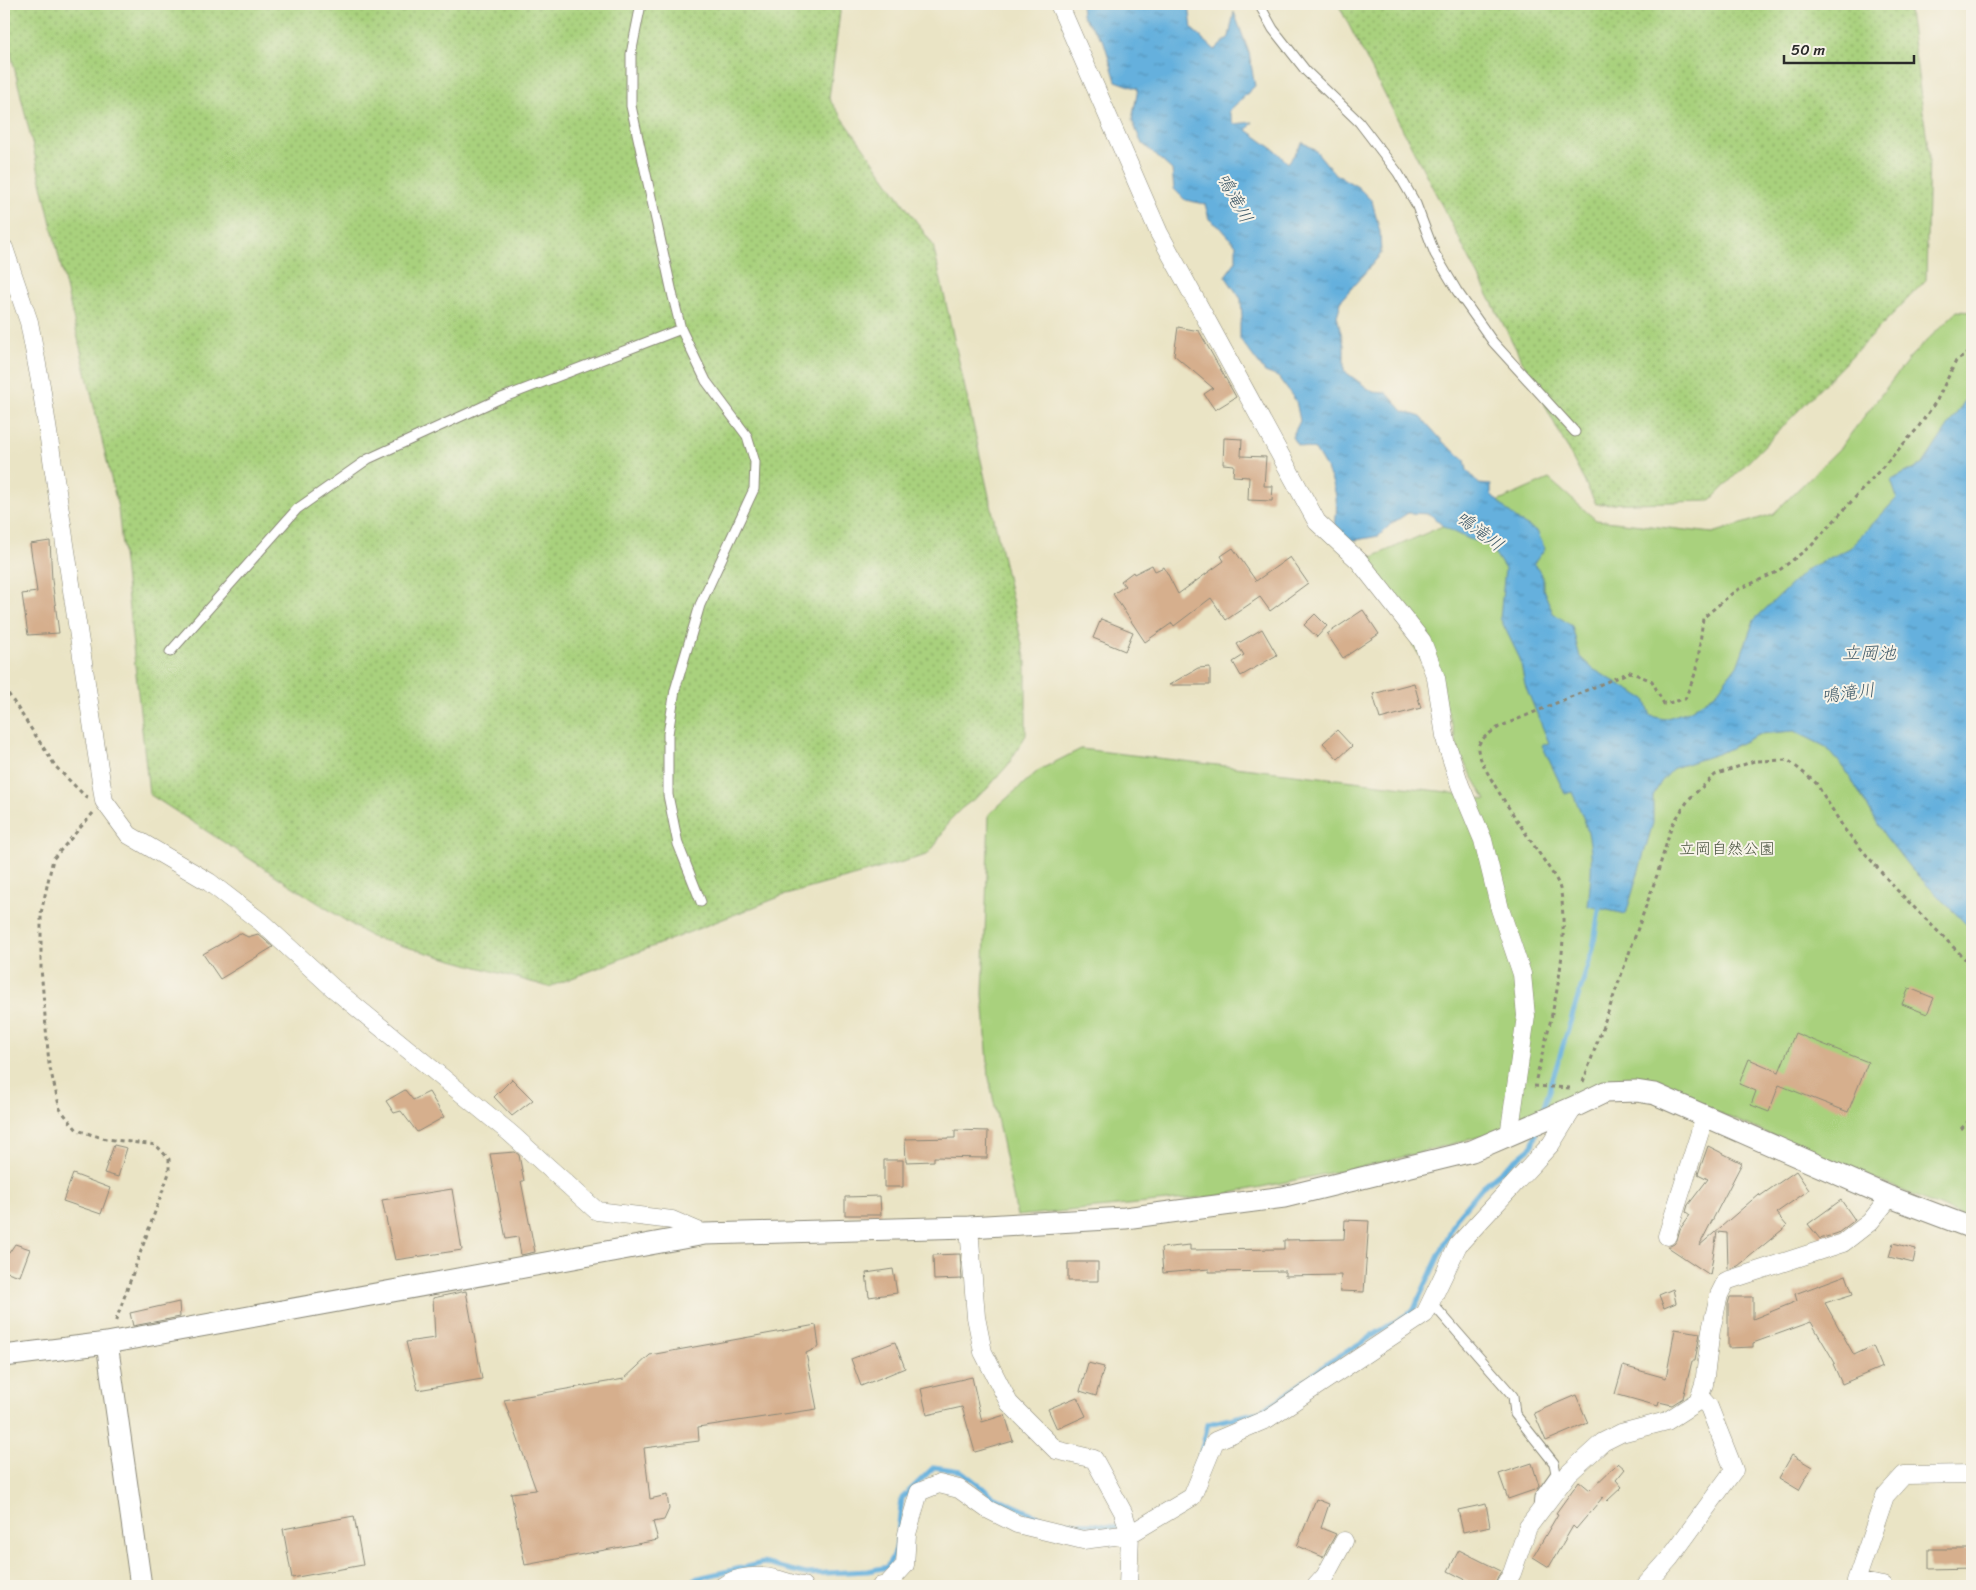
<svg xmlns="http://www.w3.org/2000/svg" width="1976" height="1590" font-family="Sriracha,'Klee One',sans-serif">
	<defs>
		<pattern id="grass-dots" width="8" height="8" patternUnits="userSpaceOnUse" patternTransform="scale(1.25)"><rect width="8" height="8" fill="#a9d17d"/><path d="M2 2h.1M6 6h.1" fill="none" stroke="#8aaa67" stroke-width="1.8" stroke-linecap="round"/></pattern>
		<pattern id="water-ripples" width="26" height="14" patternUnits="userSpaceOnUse" patternTransform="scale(1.25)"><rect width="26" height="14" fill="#65b0dd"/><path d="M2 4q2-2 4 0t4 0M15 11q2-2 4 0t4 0" fill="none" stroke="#538fb3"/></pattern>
	</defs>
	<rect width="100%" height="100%" fill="#f7f3e8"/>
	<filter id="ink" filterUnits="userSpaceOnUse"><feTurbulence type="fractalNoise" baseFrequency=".02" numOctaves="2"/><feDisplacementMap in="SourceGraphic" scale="10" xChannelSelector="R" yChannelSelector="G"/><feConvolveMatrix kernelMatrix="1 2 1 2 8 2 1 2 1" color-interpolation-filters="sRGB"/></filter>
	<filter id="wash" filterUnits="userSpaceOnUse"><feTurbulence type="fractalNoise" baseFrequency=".0096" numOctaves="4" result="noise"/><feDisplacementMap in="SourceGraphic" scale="20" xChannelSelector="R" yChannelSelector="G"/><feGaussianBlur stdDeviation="1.12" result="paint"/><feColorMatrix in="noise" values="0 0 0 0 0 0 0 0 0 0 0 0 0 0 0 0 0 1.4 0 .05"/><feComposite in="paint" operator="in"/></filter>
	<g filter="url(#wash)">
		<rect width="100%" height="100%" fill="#eae4c5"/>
		<!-- grass -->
		<path fill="url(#grass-dots)" stroke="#6a7e54" d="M4 4H841L829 99 933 245 1026 662V735L1008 765 986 790 962 808 949 821 936 844 927 855 782 896 549 987 371 937 149 794 118 508 4 24Z
			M1338 4H1908L1929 154 1926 280 1710 501 1596 504Z"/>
		<!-- park -->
		<path fill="#a9d17d" stroke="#6a7e54" d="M1957 311 1972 312V1220L1650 1084 1494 1133 1384 1162 1217 1196 1017 1216 989 1078 983 994 989 814 1039 770 1081 749 1447 792 1486 800 1459 753 1449 714 1370 558 1549 479 1596 520 1713 533 1773 514 1839 449 1911 356Z"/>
		<!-- water -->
		<path fill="url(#water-ripples)" stroke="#486e84" d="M1081 4H1189L1192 29 1215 50 1229 37 1234 12 1249 53 1255 86 1229 111 1234 124 1253 122 1247 130 1276 151 1288 163 1303 142 1316 151 1335 174 1358 187 1372 201 1380 232 1381 254 1342 299 1337 316 1344 345V371L1373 392 1387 393 1403 411 1421 417 1445 444 1465 460 1467 470 1479 484 1491 485V494C1505 509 1518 523 1537 531L1545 549 1534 563 1543 578V589L1553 613 1572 626 1580 657 1593 669 1645 699 1651 716 1664 719 1689 711 1715 694 1738 664 1754 620 1807 569 1850 548 1897 498 1891 480 1923 464 1972 390V930L1911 869 1885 836 1845 769 1826 747 1794 731 1760 734 1720 753 1674 768 1661 782 1653 796V823L1626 914 1588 906C1590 885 1593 864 1590 844 1588 826 1579 808 1572 792L1565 794 1542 745 1549 743 1525 685 1520 659 1500 618 1505 569 1490 546 1469 539 1444 527 1430 514 1408 513 1391 524 1379 536 1350 541 1335 525C1340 491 1332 477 1315 450L1297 445 1292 437 1300 421 1296 401 1278 377 1265 372 1240 339V323L1242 318 1241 299 1225 276 1236 261V245L1221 228 1209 219 1205 204 1185 200 1174 189 1172 170 1141 142 1132 120 1138 89 1116 81 1104 42 1082 15Z"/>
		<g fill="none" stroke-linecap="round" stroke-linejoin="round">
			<!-- stream -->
			<path stroke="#65b0dd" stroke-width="5" d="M1542 1113 1593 949 1600 903
				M1200 1457 1208 1424 1259 1412 1282 1398 1328 1363 1413 1311 1457 1217 1482 1187 1532 1146 1537 1129
				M690 1586 694 1579 763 1563 806 1574 868 1571 887 1567 896 1550 902 1498 934 1467 961 1471 993 1496 1050 1522 1093 1524 1119 1528"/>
		</g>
		<g id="blocks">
			<!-- building -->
			<path fill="#d6af8d" d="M1178 327 1199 331 1236 397 1215 410 1204 394 1213 388 1174 355Z
				M1224 438 1242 439 1241 456 1266 457 1264 486H1273L1272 501 1248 500 1249 477 1233 476 1234 465 1223 464Z
				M50 541 52 580 59 633 28 635 22 594 37 592 30 544Z
				M1233 548 1256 581 1290 557 1308 583 1270 611 1260 597 1226 620 1211 598 1174 626 1172 623 1145 642 1113 594 1125 586 1121 581 1133 572 1134 574 1152 565 1155 571 1164 567 1178 594 1224 561 1221 556Z
				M1363 610 1379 634 1343 658 1327 634Z
				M1315 614 1327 626 1317 637 1304 625Z
				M1101 619 1133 632 1125 651 1093 638Z
				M1262 629 1277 655 1241 676 1233 662 1244 655 1237 644Z
				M1210 667V685H1169L1198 668Z
				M1414 683 1421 708 1380 719 1373 694Z
				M1337 730 1352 746 1338 759 1323 743Z
				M240 933 248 937 258 934 273 947 220 979 203 954Z
				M1909 988 1934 998 1927 1014 1902 1004Z
				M1795 1033 1868 1062 1848 1112 1779 1085 1769 1112 1751 1105 1756 1091 1739 1084 1749 1059 1779 1072Z
				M512 1079 533 1100 512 1116 494 1097Z
				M405 1090 413 1100 429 1092 444 1117 417 1132 401 1111 394 1113 386 1101Z
				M955 1130 988 1131 987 1158 934 1157V1161L906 1162 905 1139 955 1138Z
				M114 1145 127 1148 118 1177 104 1173Z
				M1708 1146 1742 1163 1699 1246 1759 1194 1760 1196 1796 1171 1809 1190 1776 1213 1787 1226 1738 1266 1728 1269 1727 1233 1717 1232 1710 1275 1668 1247 1674 1244 1677 1240 1680 1229 1690 1215 1686 1212 1688 1205 1708 1179 1698 1174Z
				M515 1152 519 1155 524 1181H521L535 1252 521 1255 518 1237 506 1239 490 1154Z
				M884 1160H903V1187H884Z
				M73 1174 110 1188 101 1214 63 1201Z
				M452 1189 462 1250 395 1260 382 1200Z
				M880 1196 881 1215H845V1197Z
				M1841 1200 1855 1220 1838 1233 1820 1239 1808 1224Z
				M1345 1220 1369 1221 1364 1292 1340 1291 1341 1275 1285 1276V1271L1209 1272V1269L1163 1273 1161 1248 1190 1245V1250L1284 1249V1240L1344 1239Z
				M1893 1243 1916 1249 1913 1263 1889 1257Z
				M15 1244 30 1249 20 1276 4 1271V1252L9 1253Z
				M960 1254 962 1279 934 1280 933 1255Z
				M1068 1262H1098V1281H1068Z
				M893 1269 897 1293 869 1297 866 1273Z
				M1846 1275 1853 1294 1825 1303 1854 1355 1873 1346 1882 1367 1842 1384 1833 1364 1835 1363 1811 1322 1753 1343V1347L1728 1348V1304L1730 1297H1753V1319L1797 1301 1795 1294Z
				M1673 1289 1676 1303 1664 1308 1659 1295Z
				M466 1291 482 1379 418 1390 406 1342 435 1338 433 1298Z
				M179 1302 180 1317 133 1326 130 1313Z
				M816 1325 819 1347 806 1353 817 1409 698 1427 699 1441 644 1448 650 1499 667 1495 669 1509 664 1520 653 1522 658 1540 525 1565 511 1493 536 1490 504 1400 624 1379 650 1355Z
				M1675 1329 1700 1333 1695 1361H1692L1683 1398 1672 1405 1659 1402 1658 1406 1615 1394 1623 1366 1666 1378Z
				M895 1342 905 1368 861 1386 851 1359Z
				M1088 1363 1104 1367 1096 1396 1080 1391Z
				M972 1377 982 1422 1005 1415 1013 1441 975 1452 962 1407 927 1415 921 1389Z
				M1576 1395 1588 1423 1546 1441 1534 1413Z
				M1077 1397 1086 1416 1057 1429 1048 1409Z
				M1792 1455 1812 1467 1799 1490 1779 1478Z
				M1532 1463 1539 1486 1537 1489 1508 1499 1499 1474Z
				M1618 1463 1625 1469 1616 1480 1622 1487 1607 1501 1603 1497 1576 1529 1573 1526 1549 1567 1533 1557 1558 1514 1556 1513 1579 1481 1590 1490Z
				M1316 1499 1329 1504 1321 1528 1336 1534 1323 1557 1297 1546Z
				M1486 1504 1490 1526 1463 1532 1458 1510Z
				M354 1516 363 1565 292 1578 283 1529Z
				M1929 1549H1972V1568L1929 1569Z
				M1459 1550 1501 1571 1494 1586H1478L1448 1571Z"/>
		</g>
	</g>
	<g filter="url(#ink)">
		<use href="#blocks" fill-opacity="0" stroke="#8a8878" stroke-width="1"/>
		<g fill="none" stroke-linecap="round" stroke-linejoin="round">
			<!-- service casing -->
			<g stroke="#8a8878" stroke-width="11">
				<path id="service" d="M641 4 631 54V106L673 297 681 329 706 381 747 436 755 462 754 489 700 605 675 690 668 734V795L678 844 701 902
					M1259 4 1273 29 1306 71 1359 122 1398 173 1416 204 1435 254 1457 291 1493 342 1575 432
					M170 652 297 509 368 459 499 399 681 329
					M1431 1302 1513 1396 1515 1414 1554 1463 1556 1473 1539 1497 1538 1509"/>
			</g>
			<!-- minor casing -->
			<g stroke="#8a8878" stroke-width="19">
				<path id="minor" d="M1059 4 1159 233 1317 522 1359 561 1422 641 1436 678 1446 742 1460 785 1483 840 1500 909 1522 974 1526 1016 1509 1136
					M4 248 29 322 41 386 104 801 129 835 209 882 261 922 333 988 510 1133 597 1211 672 1220 705 1234
					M969 1227 976 1317 983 1352 1009 1403 1056 1450 1094 1459 1123 1512 1130 1534 1192 1497 1215 1441 1267 1419 1425 1314 1458 1245 1551 1144 1574 1107
					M1667 1236 1705 1116
					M723 1586C737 1576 760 1575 776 1579 785 1581 794 1585 803 1586
					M881 1586H886L905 1565 907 1534 919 1492 939 1484 959 1489 987 1509 1017 1524 1083 1540 1130 1534 1128 1586
					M1316 1586 1325 1576 1344 1541
					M1505 1586 1512 1573 1528 1527 1569 1473 1603 1442 1621 1433 1667 1421 1698 1401 1704 1384 1711 1330 1719 1295 1726 1281 1843 1243 1870 1222 1890 1197
					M1645 1586 1670 1558 1734 1470 1709 1407 1700 1397
					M1883 1586 1856 1581 1885 1496 1904 1475 1972 1474"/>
			</g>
			<!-- tertiary casing -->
			<g stroke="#8a8878" stroke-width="23">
				<path id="tertiary" d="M107 1343 141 1586
					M4 1356 107 1343 705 1234 969 1227 1125 1218 1284 1197 1472 1151 1574 1107 1605 1092 1636 1091 1655 1094 1890 1197 1972 1228"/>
			</g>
			<!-- path -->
			<path stroke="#8a8878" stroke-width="3" stroke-dasharray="4 4" stroke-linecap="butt" d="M4 687 56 767 85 796 88 797
				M93 813 53 859 41 913V968L49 1064 60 1109 77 1130 106 1139 156 1145 169 1159V1173L115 1323
				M1536 1079C1549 1026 1565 973 1563 918 1562 905 1563 893 1557 881 1545 859 1475 765 1478 747 1480 738 1492 732 1499 727L1630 672 1652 681 1664 704 1685 699 1697 669 1703 618 1735 591 1777 572 1812 545 1917 429 1937 400 1956 361 1972 351
				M1583 1082 1657 875 1672 825 1689 799 1715 775 1754 761 1788 760 1816 783 1845 830 1895 888 1972 966
				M1534 1086 1570 1088
				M1961 1129 1972 1117"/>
			<!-- service -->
			<use href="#service" stroke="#fff" stroke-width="9"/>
			<!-- minor -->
			<use href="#minor" stroke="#fff" stroke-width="18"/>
			<!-- tertiary -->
			<use href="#tertiary" stroke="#fff" stroke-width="21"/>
		</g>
	</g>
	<g text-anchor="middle" stroke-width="4" stroke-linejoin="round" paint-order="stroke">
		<!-- park labels -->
		<g font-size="16" fill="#4a5440" stroke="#f7f3e8">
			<text x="1727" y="854">立岡自然公園</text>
		</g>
		<!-- water labels -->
		<g font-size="18" font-style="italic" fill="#3f5a69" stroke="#f7f3e8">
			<text transform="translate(1235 198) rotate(61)" y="6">鳴滝川</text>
			<text transform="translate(1480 531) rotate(37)" y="6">鳴滝川</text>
			<text x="1869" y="659">立岡池</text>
			<text transform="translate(1848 693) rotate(-7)" y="6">鳴滝川</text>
		</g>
	</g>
	<!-- margin -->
	<rect width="1976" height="1590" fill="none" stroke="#f7f3e8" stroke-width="20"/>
	<!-- scale -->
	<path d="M1784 55v8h130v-8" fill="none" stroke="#2b2b2b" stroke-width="2.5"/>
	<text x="1791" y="55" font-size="15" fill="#2b2b2b" stroke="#f7f3e8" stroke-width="4" paint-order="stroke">50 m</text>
</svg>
